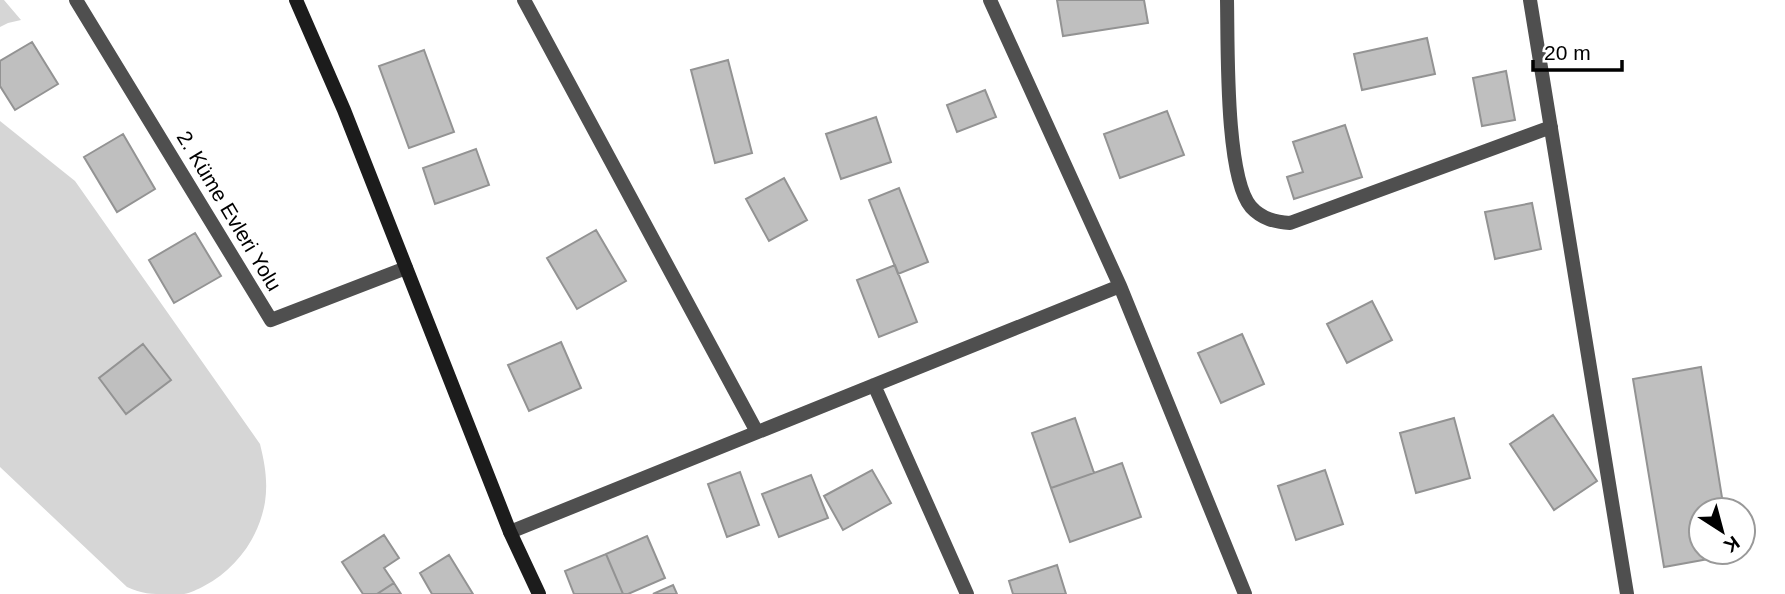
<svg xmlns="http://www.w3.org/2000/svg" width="1785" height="594" font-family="Arial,sans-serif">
	<rect width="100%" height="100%" fill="#fff"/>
	<!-- green -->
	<path fill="#d6d6d6" d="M0 0H4L21 20 8 23 0 27Z
		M0 121 75 181 260 444C265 464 268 482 265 502 259 538 236 569 204 586 198 589 191 593 184 594 179 594 173 594 168 594 151 594 142 594 127 587L0 467Z"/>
	<!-- building -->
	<path fill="#bfbfbf" stroke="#939393" stroke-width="2" d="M1057 0H1144L1148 23 1063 36Z
		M1427 38 1435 74 1362 90 1354 54Z
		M32 42 58 84 15 110 0 86V61Z
		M424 50 454 132 409 148 379 66Z
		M728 60 752 153 715 163 691 70Z
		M1506 71 1515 120 1482 126 1473 78Z
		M985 90 996 117 957 132 947 105Z
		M1167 111 1184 155 1120 178 1104 134Z
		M876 117 891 162 841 179 826 134Z
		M1345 125 1362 177 1294 199 1287 177 1303 172 1293 142Z
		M123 134 155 189 117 212 84 157Z
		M476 149 489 185 435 204 423 168Z
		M784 178 807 220 769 241 746 199Z
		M899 188 928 262 898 274 869 200Z
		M1532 203 1541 249 1495 259 1485 212Z
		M596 230 626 281 577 309 547 258Z
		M195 233 221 276 174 303 149 260Z
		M895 265 917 322 879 337 857 280Z
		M1372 301 1392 340 1347 363 1327 324Z
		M1242 334 1264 384 1221 403 1198 353Z
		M561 342 581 388 529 411 508 365Z
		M143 344 171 380 126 414 99 378Z
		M1701 367 1724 510H1701V552H1731V555L1664 567 1633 379Z
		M1553 415 1597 481 1554 510 1510 444Z
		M1075 418 1094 473 1051 488 1032 433Z
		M1454 418 1470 478 1416 493 1400 433Z
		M1122 463 1141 517 1070 542 1051 488Z
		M872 470 891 503 843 530 824 496Z
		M1325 470 1343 524 1296 540 1278 486Z
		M740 472 759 525 727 537 708 484Z
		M811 475 828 518 779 537 762 494Z
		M384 535 399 558 384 568 394 583 377 594H363L342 562Z
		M647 536 665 578 628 594H623L606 554Z
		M606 554 623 594H574L565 571Z
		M449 555 473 594H432L420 573Z
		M1057 565 1066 594H1013L1009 581Z
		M394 583 401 594H377Z
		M673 585 677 594H653Z"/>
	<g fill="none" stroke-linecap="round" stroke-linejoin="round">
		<!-- street -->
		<path stroke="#4f4f4f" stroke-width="14" d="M76 0 271 320 406 268
			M524 0 757 432
			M990 0 1120 286 1245 594
			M1227 0C1228 44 1225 177 1251 207 1262 219 1275 222 1290 223L1551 127
			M1530 0 1627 594
			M874 385 967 594
			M510 532 1120 286"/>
		<!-- secondary -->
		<path stroke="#1c1c1c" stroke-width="14" d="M296 0 344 110 510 532 539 594"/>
	</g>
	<g text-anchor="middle" stroke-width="7" stroke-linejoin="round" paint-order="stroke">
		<!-- street labels -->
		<g font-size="21" fill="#000" stroke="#fff">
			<text transform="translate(229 211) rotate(59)" y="7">2. Küme Evleri Yolu</text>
		</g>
	</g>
	<!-- north arrow -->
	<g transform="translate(1722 531) rotate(144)"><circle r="33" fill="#ffffff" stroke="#999999" stroke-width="2"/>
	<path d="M0-5L12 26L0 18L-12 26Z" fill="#000000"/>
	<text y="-10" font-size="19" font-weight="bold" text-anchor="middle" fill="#000000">K</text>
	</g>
	<!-- scale -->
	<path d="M1533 60v10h89v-10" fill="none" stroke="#000000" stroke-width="3.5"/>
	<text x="1544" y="60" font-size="21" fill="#000000" stroke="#ffffff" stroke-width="5" paint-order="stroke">20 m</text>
</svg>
